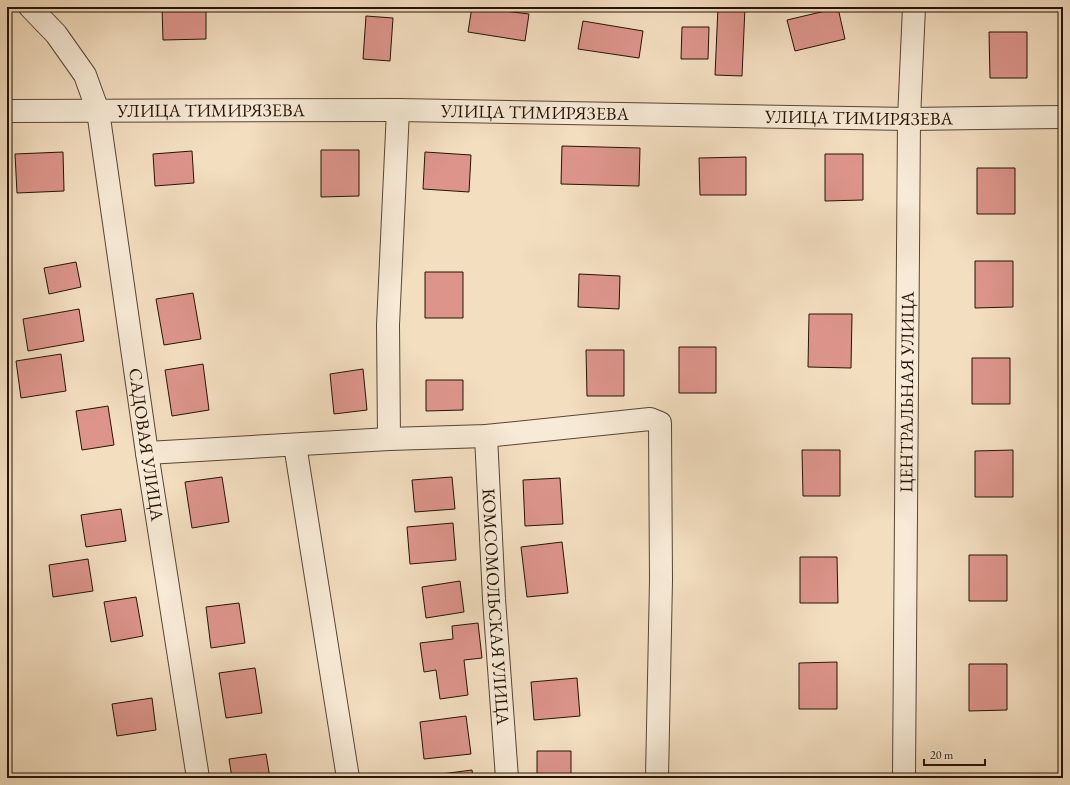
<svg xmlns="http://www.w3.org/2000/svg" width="1070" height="785" font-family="'EB Garamond',serif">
	<rect width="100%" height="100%" fill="#f3dec0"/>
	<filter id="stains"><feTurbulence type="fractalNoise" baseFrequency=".005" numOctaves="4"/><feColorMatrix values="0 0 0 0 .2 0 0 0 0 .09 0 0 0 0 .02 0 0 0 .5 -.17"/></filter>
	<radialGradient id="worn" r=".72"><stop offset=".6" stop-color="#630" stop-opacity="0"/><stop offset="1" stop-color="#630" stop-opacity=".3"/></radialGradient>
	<!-- building -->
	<path fill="#dd958b" stroke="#251405" d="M162 7H206V39L163 40Z
		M472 7 529 14 525 41 468 32Z
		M718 7H745L742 76 715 75Z
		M838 8 845 39 795 51 787 20Z
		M366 16 393 18 390 61 363 59Z
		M583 21 643 31 639 58 578 49Z
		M682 27H709L708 59H681Z
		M989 32H1027V78H990Z
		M562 146 640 148 639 186 561 184Z
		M321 150H359V196L321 197Z
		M192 151 194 183 155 186 153 154Z
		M63 152 64 191 17 193 15 154Z
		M425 152 471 155 469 192 423 189Z
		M825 154H863V200L825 201Z
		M746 157V195H700L699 158Z
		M977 168H1015V214H977Z
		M975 261H1013V307L975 308Z
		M76 262 81 287 49 294 44 268Z
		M425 272H463V318H425Z
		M579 274 620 276 619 309 578 307Z
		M193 293 201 339 164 345 156 299Z
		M79 309 84 341 28 351 23 319Z
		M809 314H852L851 368 808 367Z
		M679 347H716V393H679Z
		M586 350H624V396H587Z
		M61 354 66 391 21 398 16 361Z
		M972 358H1010V404H972Z
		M203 364 209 410 172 416 165 370Z
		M363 369 367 410 334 414 330 374Z
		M426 380H463V410L426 411Z
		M108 406 114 445 82 450 76 411Z
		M802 450H840V496H803Z
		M1013 450V497H975V451Z
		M222 477 229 522 192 528 185 482Z
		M452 477 455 509 415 512 412 480Z
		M560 478 563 524 525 526 523 480Z
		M121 509 126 541 86 547 81 515Z
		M453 523 456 560 410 564 407 527Z
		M562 542 568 593 527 597 521 547Z
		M969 555H1007V601H969Z
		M800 557H837L838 603H800Z
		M88 559 93 591 53 597 49 565Z
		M460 581 464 612 426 618 422 587Z
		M136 597 143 636 111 642 104 602Z
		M239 603 245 643 211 648 206 607Z
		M478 623 482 658 464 660 468 695 440 699 436 670 424 672 420 643 453 639 452 626Z
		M837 662V709H799V663Z
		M969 664H1007V710L969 711Z
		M255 668 262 713 226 718 219 673Z
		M577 678 580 716 534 720 531 682Z
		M152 698 156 730 117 736 112 704Z
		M466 716 471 754 424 759 420 722Z
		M537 751H571V778H537Z
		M266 754 270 778H232L229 759Z
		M472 770 473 778H426V776Z
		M800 774H838V778H800Z
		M969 775H1007V778H969Z"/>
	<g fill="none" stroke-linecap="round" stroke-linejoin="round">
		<!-- minor casing -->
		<g stroke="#584634" stroke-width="24">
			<g id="minor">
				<path id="s1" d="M30 7 56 34 85 75 98 111 147 453 198 778"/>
				<path id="s2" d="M7 111 398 110 909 119 1063 117"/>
				<path id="s3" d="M486 436 494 599 507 778"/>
				<path d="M389 439 388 325 398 110"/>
				<path d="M295 445 348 778"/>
				<path d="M147 453 389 439 486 436 650 419 660 423 661 580 657 778"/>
				<path id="s4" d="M904 778 909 119 914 7"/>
			</g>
		</g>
		<!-- minor -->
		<use href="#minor" stroke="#f7ead6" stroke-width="22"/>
	</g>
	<g text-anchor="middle" stroke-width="3" stroke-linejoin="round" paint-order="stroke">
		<!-- street labels -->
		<g font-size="18" fill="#251405" stroke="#f7ead6">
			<text dy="6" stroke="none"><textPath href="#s2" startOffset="204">УЛИЦА ТИМИРЯЗЕВА</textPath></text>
			<text dy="6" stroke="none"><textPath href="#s2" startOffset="528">УЛИЦА ТИМИРЯЗЕВА</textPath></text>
			<text dy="6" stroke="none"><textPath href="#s2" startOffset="852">УЛИЦА ТИМИРЯЗЕВА</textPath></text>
			<text dy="6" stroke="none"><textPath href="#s4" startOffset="386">ЦЕНТРАЛЬНАЯ УЛИЦА</textPath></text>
			<text dy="6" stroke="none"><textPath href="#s1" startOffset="463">САДОВАЯ УЛИЦА</textPath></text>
			<text dy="6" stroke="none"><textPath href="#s3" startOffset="171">КОМСОМОЛЬСКАЯ УЛИЦА</textPath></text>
		</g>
	</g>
	<!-- margin -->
	<rect width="1070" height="785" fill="none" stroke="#f3dec0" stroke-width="24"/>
	<rect x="8" y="8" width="1054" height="769" fill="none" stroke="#251405" stroke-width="2"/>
	<rect x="12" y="12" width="1046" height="761" fill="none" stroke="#251405"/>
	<!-- scale -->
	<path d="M924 759v6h61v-6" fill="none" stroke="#251405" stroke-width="2"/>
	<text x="930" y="759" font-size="12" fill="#251405" stroke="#f7ead6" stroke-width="3" paint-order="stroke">20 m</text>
	<rect width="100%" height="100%" filter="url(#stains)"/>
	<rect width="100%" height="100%" fill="url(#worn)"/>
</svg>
